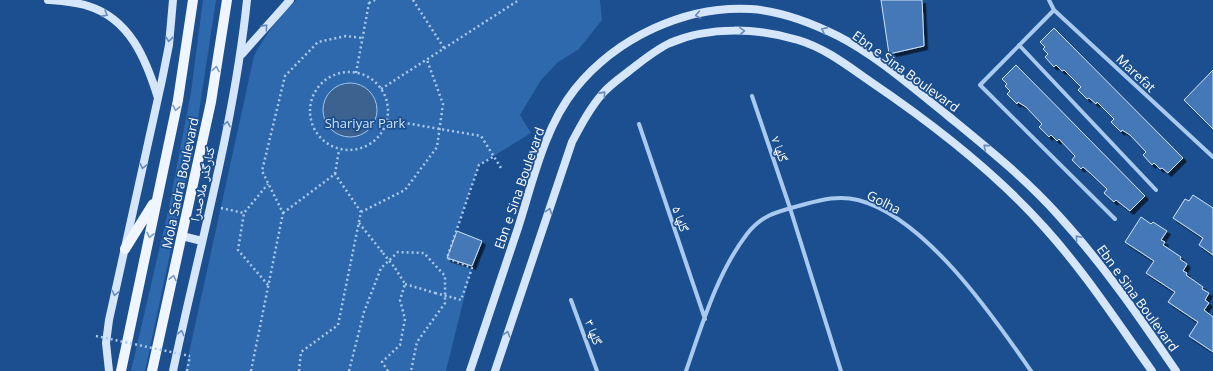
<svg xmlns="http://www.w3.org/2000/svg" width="1213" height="371" font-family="'Open Sans','Noto Naskh Arabic',sans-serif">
	<defs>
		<filter id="shadow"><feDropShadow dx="3.5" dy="3.5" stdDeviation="0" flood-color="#0009"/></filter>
	</defs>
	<rect width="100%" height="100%" fill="#1b4f8f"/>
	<!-- green -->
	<path fill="#2e69ad" d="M203 0H216L196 132 145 371H131L169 207 191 92Z
		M297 0H600L602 20 578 50 558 62 541 80 520 115 531 133 479 165 447 257 472 266 446 371H185L254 56C265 35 279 16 297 0Z"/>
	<!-- water -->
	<path fill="#3c6290" stroke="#9cc4f0" d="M323 110a27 27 0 1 1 54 0a27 27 0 1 1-54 0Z"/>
	<!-- building -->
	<path fill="#4478b7" stroke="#cfe3fa" filter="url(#shadow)" d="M881 0H922L924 46 889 54Z
		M1054 28 1183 158 1168 173 1162 168 1160 169 1154 163 1152 165 1143 155 1146 152 1130 135 1122 130 1121 132 1111 122 1114 119 1097 102 1096 104 1089 98 1087 99 1078 90 1081 87 1064 70 1062 71 1056 65 1054 67 1045 57 1048 54 1043 49 1045 47 1040 42Z
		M1016 65 1145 196 1130 211 1116 200 1114 202 1104 193 1107 189 1090 173 1083 167 1081 169 1072 160 1075 156 1059 139 1057 141 1051 135 1049 137 1039 127 1042 124 1026 107 1018 102 1017 104 1007 94 1010 91 1005 86 1007 84 1002 79Z
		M1213 70V129L1184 100Z
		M1193 195 1213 208V255L1199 245 1203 238 1173 218 1185 199 1189 201Z
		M1141 217 1151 224 1153 222 1167 231 1161 240 1165 242 1163 245 1181 257 1180 259 1187 264 1183 271 1187 273 1186 275 1203 287 1202 289 1209 293 1205 300 1209 303 1204 310 1213 317V352L1189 336 1198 322 1168 302 1175 292 1146 273 1154 261 1125 242Z
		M457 231 482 241 472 266 447 258Z"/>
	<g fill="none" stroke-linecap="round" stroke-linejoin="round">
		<!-- path -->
		<path stroke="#a9c9ee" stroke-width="2.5" stroke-dasharray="2 3" stroke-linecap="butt" d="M413 0 444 48
			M369 3 375 0
			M310 111a39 39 0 1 1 78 0a39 39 0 1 1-78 0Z
			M356 73 369 3 367 0
			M381 89 519 0
			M388 120 481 136 501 168
			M221 208 244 213
			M361 212 405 190 437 147 443 104 427 60
			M283 213 335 174 339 150
			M359 223 383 253
			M405 284 435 293
			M268 285 238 250 244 213 268 184
			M454 298 461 300 472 268 447 258 479 165 493 157
			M187 371 190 356
			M251 371 283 213 262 171 285 76 318 42 346 36 362 38
			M299 371 301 352 338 325 361 212 335 174
			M349 371 364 312 381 268 398 252 424 253 445 276V303L417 342 411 371
			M388 371 382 362 400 345 405 319 400 300 405 284 395 268"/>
		<!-- street -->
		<path stroke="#a9c9ee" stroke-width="4" d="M1049 0 1054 10 1213 157
			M1054 10 980 85 1115 219
			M1019 45 1156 190
			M752 96 790 208 841 371
			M639 124 705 319
			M571 300 597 371
			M686 371C702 325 717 273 747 234 762 214 780 211 802 205 821 200 838 195 858 200 925 217 993 316 1031 371"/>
		<!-- secondary -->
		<path stroke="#d6e6fa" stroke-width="8" d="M48 0C61 1 76 2 88 6 130 19 146 59 158 98
			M242 54 290 0
			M182 236 202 241
			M109 371 106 343 109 320 162 80 169 45 173 0
			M173 371C199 248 234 125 247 0
			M470 371C486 323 502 276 518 228 533 181 544 128 575 89 616 38 685 5 751 9 780 11 812 23 838 36 877 56 913 88 947 115 986 147 1025 178 1059 216 1103 264 1140 318 1176 371
			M495 371 572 142C581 125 590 108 603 93 610 85 620 78 629 71 642 61 655 50 670 43 709 26 759 28 798 40 825 48 848 66 871 82 933 124 994 171 1044 227 1084 271 1117 322 1152 371"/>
		<!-- primary -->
		<path stroke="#f0f6ff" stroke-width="10" d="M125 249 153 204
			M121 371 178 100 193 0
			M152 371 211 102 227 0"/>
		<!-- path-bridge -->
		<path stroke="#a9c9ee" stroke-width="2.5" stroke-dasharray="2 3" stroke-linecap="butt" d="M383 253 395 268
			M435 293 454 298
			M96 336 190 356"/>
	</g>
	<!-- one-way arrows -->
	<defs><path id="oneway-chevron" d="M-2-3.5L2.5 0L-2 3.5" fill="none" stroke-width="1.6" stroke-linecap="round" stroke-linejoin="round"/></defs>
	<g stroke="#668bba">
		<use href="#oneway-chevron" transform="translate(105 14) rotate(29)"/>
		<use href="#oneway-chevron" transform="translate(698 15) rotate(170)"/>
		<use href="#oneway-chevron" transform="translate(265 27) rotate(-48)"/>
		<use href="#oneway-chevron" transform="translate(824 30) rotate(-156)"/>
		<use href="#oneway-chevron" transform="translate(742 31) rotate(-2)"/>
		<use href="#oneway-chevron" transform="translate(169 39) rotate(96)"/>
		<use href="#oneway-chevron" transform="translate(603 94) rotate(-48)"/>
		<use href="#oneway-chevron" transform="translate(227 124) rotate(-78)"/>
		<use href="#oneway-chevron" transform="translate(986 147) rotate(-140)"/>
		<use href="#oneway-chevron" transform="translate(143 166) rotate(103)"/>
		<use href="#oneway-chevron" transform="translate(549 211) rotate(-71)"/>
		<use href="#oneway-chevron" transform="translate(1078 238) rotate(-131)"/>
		<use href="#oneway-chevron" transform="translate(115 293) rotate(103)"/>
		<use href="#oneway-chevron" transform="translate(181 333) rotate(-77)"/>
		<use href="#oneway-chevron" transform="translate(507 334) rotate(-71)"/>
	</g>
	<g stroke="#7b9ac1">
		<use href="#oneway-chevron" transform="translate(216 69) rotate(-81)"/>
		<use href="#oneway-chevron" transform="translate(176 108) rotate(102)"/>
		<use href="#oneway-chevron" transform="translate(150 235) rotate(102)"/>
		<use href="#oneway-chevron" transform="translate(173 278) rotate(-78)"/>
	</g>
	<g text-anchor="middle" stroke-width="3.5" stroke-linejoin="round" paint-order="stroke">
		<!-- street labels -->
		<g font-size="13" fill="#fff" stroke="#1b4f8f">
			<text transform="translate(906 71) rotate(36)" y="5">Ebn e Sina Boulevard</text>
			<text transform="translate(1136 73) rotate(43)" y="5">Marefat</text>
			<text transform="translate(780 149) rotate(71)" y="5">گلها ۷</text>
			<text transform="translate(180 183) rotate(-78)" y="5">Mola Sadra Boulevard</text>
			<text transform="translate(202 184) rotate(-78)" y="5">کنارگذر ملاصدرا</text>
			<text transform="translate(519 188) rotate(-71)" y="5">Ebn e Sina Boulevard</text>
			<text transform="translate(884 202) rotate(27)" y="5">Golha</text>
			<text transform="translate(681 219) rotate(71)" y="5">گلها ۵</text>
			<text transform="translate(1138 298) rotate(54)" y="5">Ebn e Sina Boulevard</text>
			<text transform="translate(594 332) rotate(70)" y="5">گلها ۳</text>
		</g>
		<!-- park labels -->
		<g font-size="13" fill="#cfe3fa" stroke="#1b4f8f">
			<text x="365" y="128">Shariyar Park</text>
		</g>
	</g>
</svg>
